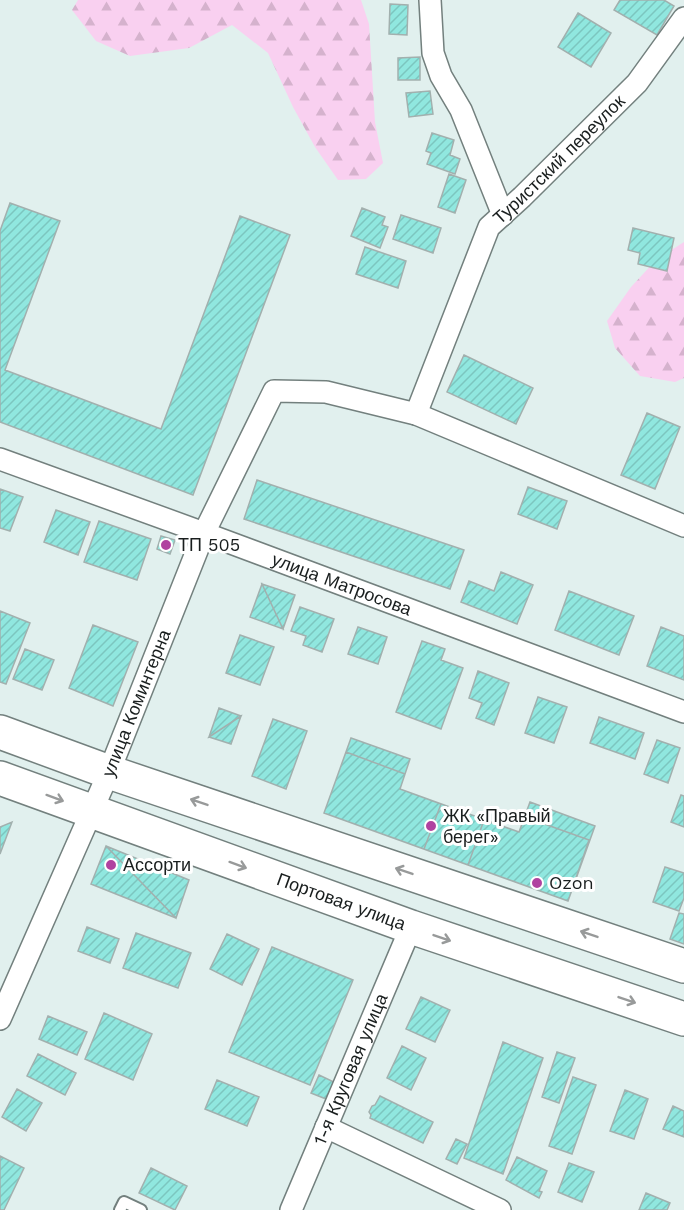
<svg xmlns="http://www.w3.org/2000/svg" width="684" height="1210" font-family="'Work Sans',sans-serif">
	<defs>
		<pattern id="forest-firs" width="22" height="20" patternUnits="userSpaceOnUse" patternTransform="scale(1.5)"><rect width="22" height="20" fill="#f9d0f0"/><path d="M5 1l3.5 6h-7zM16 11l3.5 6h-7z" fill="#d5b2cd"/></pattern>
		<pattern id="building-hatch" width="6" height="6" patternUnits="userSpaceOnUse" patternTransform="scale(1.5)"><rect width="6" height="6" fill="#90e7df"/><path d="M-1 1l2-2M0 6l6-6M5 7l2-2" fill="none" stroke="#7cc6bf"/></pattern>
	</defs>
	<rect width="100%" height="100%" fill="#e1f0ee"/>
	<!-- forest -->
	<path fill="url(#forest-firs)" d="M78 0H361L369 24 375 122 383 163 366 179 338 180 315 147 293 107 268 53 232 25 189 48 130 56 96 41 72 10Z
		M684 242V378L675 382 640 376 615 348 607 321 631 287 656 260Z"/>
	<!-- building -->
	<path fill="url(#building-hatch)" stroke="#a2b0ae" stroke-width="1.5" d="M620 0H664L674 6 657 35 614 10Z
		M390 4 408 5 407 35 389 34Z
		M578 13 611 33 591 67 558 47Z
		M420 57V80H398V58Z
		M430 91 433 114 409 117 406 93Z
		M432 133 454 140 450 155 460 159 455 174 427 164 431 153 426 151Z
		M449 174 466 180 455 213 438 207Z
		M10 203 60 221 5 370 161 429 240 216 290 235 193 495 0 422V231Z
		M362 208 385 217 382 225 388 227 380 248 351 236Z
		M401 215 441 228 433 253 393 239Z
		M633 228 674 238 667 271 638 264 640 253 628 250Z
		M365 247 406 261 398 288 356 274Z
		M464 355 533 388 516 424 447 392Z
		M647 413 680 427 655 489 621 475Z
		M257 480 464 550 450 589 244 519Z
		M528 487 567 501 557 529 518 514Z
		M0 489 23 497 10 531 0 528Z
		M56 510 90 522 78 555 44 542Z
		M99 521 151 539 137 580 84 562Z
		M161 536 175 540 170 554 157 549Z
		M501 572 533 585 517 624 461 602 469 581 494 591Z
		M262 584 283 629 250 617Z
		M262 584 295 595 283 629Z
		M569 591 634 616 619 655 555 630Z
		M300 607 334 619 322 652 303 645 306 636 291 631Z
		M0 611 30 623 6 684 0 682Z
		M93 625 138 642 113 706 69 688Z
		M358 627 387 637 378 664 348 654Z
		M661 627 684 636V680L647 666Z
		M240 635 274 647 260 685 226 673Z
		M422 641 445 649 441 660 463 668 441 729 396 712Z
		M25 649 54 660 42 690 13 679Z
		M478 671 509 683 494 725 476 718 482 703 469 698Z
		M538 697 567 707 554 743 525 733Z
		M219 708 241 716 209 737Z
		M241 716 231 744 209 737Z
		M599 717 644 733 635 759 590 743Z
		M273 719 307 731 286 789 252 776Z
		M351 738 410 759 400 789 441 804 424 849 324 813Z
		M657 740 680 748 668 783 644 774Z
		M346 752 405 774 400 789 519 832 525 817 589 840 568 901 324 813Z
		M681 795 684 796V827L671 822Z
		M530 802 595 826 568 901 468 865 484 820 519 832Z
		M12 822 0 854V827Z
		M106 846 176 918 91 884Z
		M106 846 189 880 176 918Z
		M665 867 684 873V898L679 911 653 902Z
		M679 913 684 914V944L670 939Z
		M87 927 119 939 110 963 78 951Z
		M136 933 191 953 178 988 123 968Z
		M227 934 259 949 242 985 210 969Z
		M272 947 353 980 310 1085 229 1052Z
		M421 997 450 1010 435 1042 406 1029Z
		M104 1013 152 1034 133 1080 85 1059Z
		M48 1016 87 1032 77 1055 39 1039Z
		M503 1042 543 1058 503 1174 464 1158Z
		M402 1046 426 1058 411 1090 387 1078Z
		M557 1052 575 1058 559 1103 542 1097Z
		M38 1054 76 1073 65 1095 27 1076Z
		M319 1075 334 1082 326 1099 311 1093Z
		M573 1077 596 1085 572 1154 549 1146Z
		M217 1080 259 1097 247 1126 205 1109Z
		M17 1089 42 1103 26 1131 2 1117Z
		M625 1090 648 1099 634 1139 610 1131Z
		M380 1096 433 1122 423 1143 370 1118 371 1115 369 1112 372 1106 375 1105Z
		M673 1106 684 1111V1137L663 1129Z
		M456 1139 467 1144 457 1164 446 1159Z
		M0 1156 24 1168 4 1210H0Z
		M517 1157 547 1171 539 1191 542 1192 539 1198 506 1180Z
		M569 1163 594 1172 582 1202 558 1192Z
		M151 1168 187 1186 175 1210 139 1193Z
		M646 1193 670 1203 667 1210H639Z"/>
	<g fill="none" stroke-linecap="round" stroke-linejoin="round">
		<!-- service casing -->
		<g stroke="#73807e" stroke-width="14">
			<path id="service" d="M120 1210 124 1202 141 1210"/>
		</g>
		<!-- minor casing -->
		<g stroke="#73807e" stroke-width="24">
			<g id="minor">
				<path d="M430 0 433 53 441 76 461 110 503 215"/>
				<path id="s1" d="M416 414 489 227 522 197 637 83 684 18"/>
				<path id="s2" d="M0 459 204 533 684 712"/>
				<path id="s3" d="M0 1019 109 772 204 533 274 391 326 392 416 414 684 526"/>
				<path d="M326 1127 500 1210"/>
				<path id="s4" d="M291 1210 411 927"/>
			</g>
		</g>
		<!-- primary casing -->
		<g stroke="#73807e" stroke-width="36">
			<g id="primary">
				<path d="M0 732 109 772 684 966"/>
				<path id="s5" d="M0 778 411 927 684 1019"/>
			</g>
		</g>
		<!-- service -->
		<use href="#service" stroke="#fff" stroke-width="10"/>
		<!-- minor -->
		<use href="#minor" stroke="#fff" stroke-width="21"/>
		<!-- primary -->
		<use href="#primary" stroke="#fff" stroke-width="33"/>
	</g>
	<!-- one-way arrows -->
	<defs><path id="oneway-shaft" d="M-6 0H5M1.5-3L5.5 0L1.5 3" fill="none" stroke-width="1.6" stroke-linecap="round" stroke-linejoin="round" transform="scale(1.5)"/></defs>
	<g stroke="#989a9a">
		<use href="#oneway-shaft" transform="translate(55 798) rotate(20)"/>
		<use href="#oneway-shaft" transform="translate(199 802) rotate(-161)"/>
		<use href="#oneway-shaft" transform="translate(238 865) rotate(20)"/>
		<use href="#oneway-shaft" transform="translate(404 871) rotate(-161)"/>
		<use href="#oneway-shaft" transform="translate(589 934) rotate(-161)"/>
		<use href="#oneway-shaft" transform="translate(442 938) rotate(19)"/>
		<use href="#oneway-shaft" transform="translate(627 1000) rotate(19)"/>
	</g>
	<!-- markers -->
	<g fill="#b042a0" stroke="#fff" stroke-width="2">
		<circle cx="166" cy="545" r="6"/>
		<circle cx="431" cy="826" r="6"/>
		<circle cx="111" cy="865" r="6"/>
		<circle cx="537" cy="883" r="6"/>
	</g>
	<g text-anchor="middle" stroke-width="6" stroke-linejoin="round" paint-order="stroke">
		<!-- street labels -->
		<g font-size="18" fill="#191e1e" stroke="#fff">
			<text dy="6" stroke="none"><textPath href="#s1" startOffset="298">Туристский переулок</textPath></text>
			<text dy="6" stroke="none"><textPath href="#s2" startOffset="364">улица Матросова</textPath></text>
			<text dy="6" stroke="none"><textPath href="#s3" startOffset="344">улица Коминтерна</textPath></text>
			<text dy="6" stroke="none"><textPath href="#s5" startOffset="363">Портовая улица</textPath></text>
			<text dy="6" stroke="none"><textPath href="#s4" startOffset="153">1-я Круговая улица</textPath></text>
		</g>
		<!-- poi labels -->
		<g font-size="18" fill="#191e1e" stroke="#fff" text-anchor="start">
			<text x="178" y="551">ТП 505</text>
			<text x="443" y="822">ЖК «Правый<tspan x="443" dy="21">берег»</tspan></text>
			<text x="123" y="871">Ассорти</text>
			<text x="549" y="889">Ozon</text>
		</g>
	</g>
</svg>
